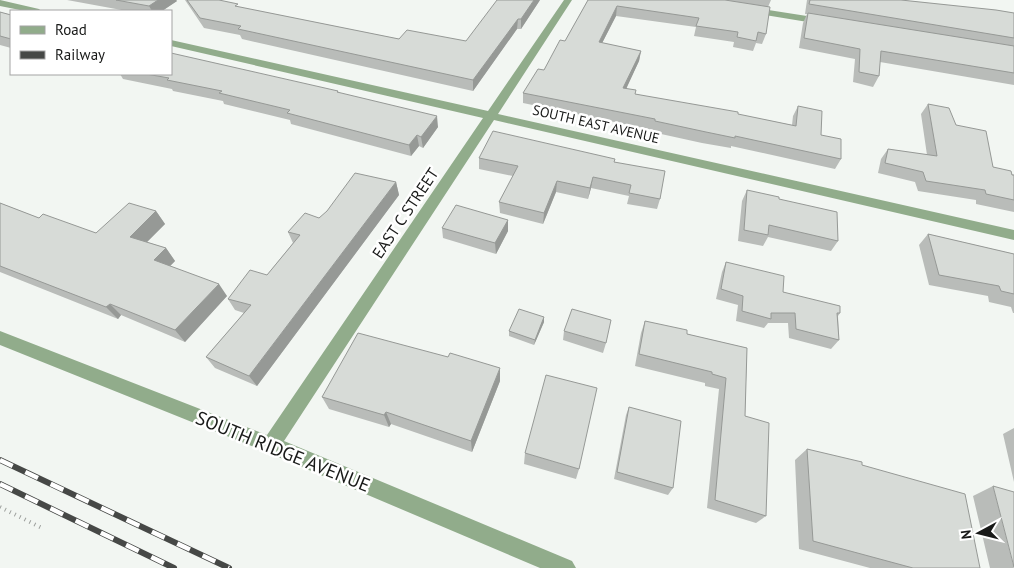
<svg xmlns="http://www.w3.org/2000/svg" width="1014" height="568" font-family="'PT Sans',sans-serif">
	<rect width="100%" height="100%" fill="#f2f6f2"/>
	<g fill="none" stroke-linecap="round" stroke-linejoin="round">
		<!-- path -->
		<path stroke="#9c9f9c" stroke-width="4" stroke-dasharray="1 4.5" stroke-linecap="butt" d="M0 507 42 528"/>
		<!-- minor -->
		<path fill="#91ac8b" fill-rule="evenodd" d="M0 0 39 9 41 11H25L0 6Z
			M564 0H572L498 114 1014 230V240L494 120 284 441 572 561 576 568H540L264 451 0 345V331L267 435 483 118 171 46V40L488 111Z
			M750 7 826 19 831 22 826 25 747 12V8Z"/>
		<!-- rail casing -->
		<g stroke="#464846" stroke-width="6">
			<path id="rail" d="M0 460 229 568
				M0 484 174 568"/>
		</g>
		<!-- rail -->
		<use href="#rail" stroke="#fff" stroke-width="4.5" stroke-dasharray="14" stroke-linecap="butt"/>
	</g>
	<!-- wall -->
	<path fill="#b9bcb9" d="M67 0H176L177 1 162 11H127Z
		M185 0H219L239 7 399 39 466 41 540 0 521 29H517L473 91 242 39 240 35 204 28Z
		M588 0H771L768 7 766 34 762 44 756 43 753 51 733 47 734 42 694 36 696 27 616 16 602 43 641 51 639 61 626 88 635 94 792 125 793 116 798 106 821 135 841 159 835 169 731 146V148L702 143 652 132 653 130 523 103V93L544 70 565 41Z
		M807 0H901L1014 13V85L880 62 879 76 873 87 853 82 855 59 799 48 803 23 807 14H805Z
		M0 12 11 15V48L0 45Z
		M120 74H171L338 91 339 93 438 127 423 148 419 146 411 156 291 124 290 120 224 104 223 101 173 91 172 89 123 79Z
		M928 104 956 125 993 167 1014 175V212L976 204V200L918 191 915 182 878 173 881 159 888 149 927 155 921 114Z
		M479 158 615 162 660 199 657 209 627 204 629 196 591 188 588 199 556 192 543 224 500 213 499 202 513 176 479 169Z
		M396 182 399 195 257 386 215 368 206 357 244 313 235 310 228 299 267 275 293 243 288 232Z
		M747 190 779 199 838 241 831 251 768 237 763 246 738 241 742 201Z
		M0 203 39 218 96 233 156 211 165 224 147 242 166 248 175 261 170 266 227 296 185 342 121 315 118 319 0 272Z
		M508 220V231L496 254 443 238 442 228Z
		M928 234 1014 254V313H1013L1011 307 989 302 988 296 929 285 919 245Z
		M726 262 783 292 840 313 838 316 839 340 831 349 789 338 788 323H768L764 328 736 321 738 305 716 299 722 272Z
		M544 317V322L534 345 509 336V331Z
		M645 321 687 334 747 348 745 416 766 516 756 523 707 508 719 389 705 386V383L635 366 641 333Z
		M564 331 606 343 603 353 563 340Z
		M500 381 472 452 391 424 389 427 329 409 322 397Z
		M629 407 673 488 668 495 614 479 626 415Z
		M1014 428V482L1003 434Z
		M807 449 862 465 980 568H870L799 549 795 460Z
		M525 453 579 469 576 479 524 464Z
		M993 486 1014 568H990L973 496Z"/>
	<!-- shaded-wall -->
	<path fill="#969996" d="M158 0H176L177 1 162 11H152L149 6Z
		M534 0H540L521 29V19Z
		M617 6 616 16 597 53 599 42Z
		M518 19 517 29 473 91V80Z
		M641 51 639 61 622 98 623 88Z
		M437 116 438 127 423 148 421 137Z
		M417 135 419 146 411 156 409 145Z
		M593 177 591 188 588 199 590 188Z
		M557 181 556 192 543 224 544 213Z
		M396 182 399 195 257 386 249 376Z
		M156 211 165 224 140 249 130 237Z
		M508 220V231L496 254 495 243Z
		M166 248 175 261 164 272 154 260Z
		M219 284 227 296 185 342 175 330Z
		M110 304 121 315 118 319 106 307Z
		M544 317V322L534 345 535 340Z
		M500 368V381L472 452 471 441Z
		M386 412 391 424 389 427 384 415Z"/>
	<!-- building -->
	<path fill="#d7dbd7" stroke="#969996" d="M116 0H158L149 6Z
		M187 0H219L238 4 235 6 399 39 407 30 466 41 497 0H534L521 19H518L473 80 238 29 241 26 200 18Z
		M588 0H725L770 7 766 34 758 32 756 41 737 37 738 32 696 26 699 18 617 6 599 42 641 51 623 88 636 90 635 94 738 112V114L796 126 798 106 822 111 821 135 841 139V159L735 136V138L706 132 655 121V119L523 93 538 69 544 70 560 40 565 41Z
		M810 0H901L996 10 1014 13V38L809 4Z
		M0 12 11 15V39L0 36Z
		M808 13 1014 46V73L881 51 879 76 859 72 860 49 804 38Z
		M171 53 338 91 337 92 437 116 421 137 417 135 409 145 287 113 290 110 219 93 222 91 167 80 169 78 146 74H171Z
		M928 104 949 108 956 125 986 131 993 167 1011 171 1012 175H1014V200L986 194 985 190 926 181 923 172 885 163 888 149 937 156Z
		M493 131 615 159 614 162 665 171 660 199 629 193 631 185 593 177 590 188 557 181 544 213 499 202 518 166 479 158Z
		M355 173 396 182 249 376 206 357 251 305 228 299 250 270 267 275 300 235 288 232 305 213 319 218 327 211Z
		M747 190 779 197V199L837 212 838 241 769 225 768 235 744 230Z
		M0 203 39 218 43 214 96 233 129 203 156 211 130 237 166 248 154 260 219 284 175 330 110 304 106 307 0 266Z
		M456 205 508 220 495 243 442 228Z
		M928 234 1014 254V294L1001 291 999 286 939 275Z
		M726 262 784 276 783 292 840 306V313H837L839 340 796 329 795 313H771V319L742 311 743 296 721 289Z
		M519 309 544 317 535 340 509 331Z
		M572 309 611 320 606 343 564 331Z
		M645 321 687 330V334L747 348 745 416 769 423 766 516 715 500 726 378 712 374V372L639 354Z
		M358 333 448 357 450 353 500 368 471 441 386 412 384 415 322 397Z
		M546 375 597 388 579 469 525 453Z
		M629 407 681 421 673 488 617 472Z
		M807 449 862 462V465L965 494 980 568H913L813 541Z
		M993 486 1014 492V567Z"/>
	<g text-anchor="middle" stroke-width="5" stroke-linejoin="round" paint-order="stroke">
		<!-- far-street labels -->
		<g font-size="14" fill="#181918" stroke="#fff">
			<text transform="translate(596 124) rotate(13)" y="5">SOUTH EAST AVENUE</text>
		</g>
		<!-- street labels -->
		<g font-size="16" fill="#181918" stroke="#fff">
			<text transform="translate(405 213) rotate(-56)" y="6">EAST C STREET</text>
		</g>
		<!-- near-street labels -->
		<g font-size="19" fill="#181918" stroke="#fff">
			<text transform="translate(283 451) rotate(22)" y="7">SOUTH RIDGE AVENUE</text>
		</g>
	</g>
	<!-- legend -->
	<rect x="10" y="10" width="162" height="65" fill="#ffffff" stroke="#a3a3a3"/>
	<rect x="20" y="26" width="25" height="8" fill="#91ac8b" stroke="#a3a3a3"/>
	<text x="55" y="35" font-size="15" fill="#181918">Road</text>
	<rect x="20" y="51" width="25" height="8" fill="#464846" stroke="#a3a3a3"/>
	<text x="55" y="60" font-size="15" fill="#181918">Railway</text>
	<!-- north arrow -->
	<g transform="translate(979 533) rotate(263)" stroke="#ffffff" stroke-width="4" paint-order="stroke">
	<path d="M0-4L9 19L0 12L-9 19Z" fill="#181918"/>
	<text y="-8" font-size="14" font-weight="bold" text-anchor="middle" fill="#181918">N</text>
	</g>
</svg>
